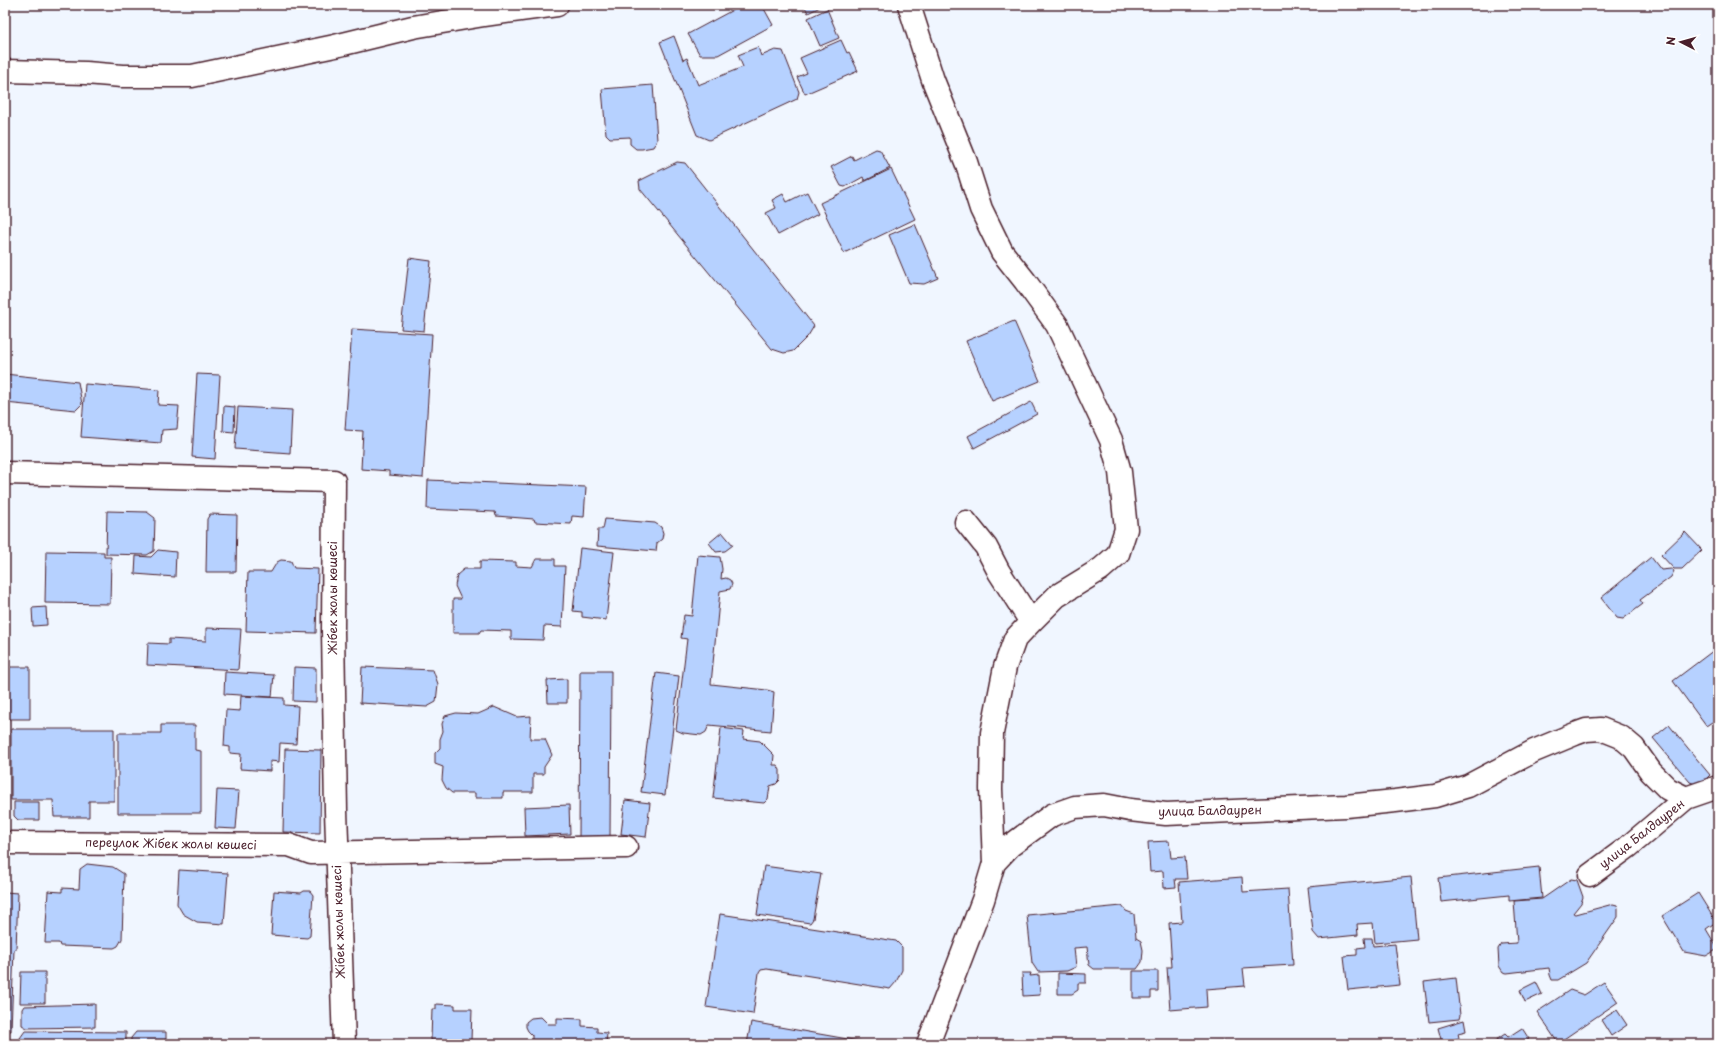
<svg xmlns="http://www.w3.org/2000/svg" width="1723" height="1049" font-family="'Playpen Sans',sans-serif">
	<rect width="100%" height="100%" fill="#f0f6ff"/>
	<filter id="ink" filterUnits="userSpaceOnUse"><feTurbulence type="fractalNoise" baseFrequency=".025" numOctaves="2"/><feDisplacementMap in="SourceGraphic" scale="8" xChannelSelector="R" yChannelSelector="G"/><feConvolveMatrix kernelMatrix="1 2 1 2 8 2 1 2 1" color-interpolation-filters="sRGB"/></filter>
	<g filter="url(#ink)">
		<!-- building -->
		<path fill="#b6d1ff" stroke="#4a1f2b" d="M742 5H762L773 25 718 55H700L688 34Z
			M804 5H824L808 13Z
			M827 9 839 38 820 46 808 18Z
			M674 36 683 60 687 58 698 85 743 67 738 55 758 47 761 56 775 50 783 51 799 92 797 99 709 140 697 135 660 42Z
			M841 40 847 53 849 52 858 71 805 94 797 77 807 73 800 58Z
			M653 85 657 140 653 147 642 149H636L630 144V137L610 138 606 134 602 89Z
			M876 149 880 150 890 168 865 181 863 177 845 187 841 186 831 167 852 156 854 160Z
			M677 162 685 163 814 326 808 336 793 351 784 353 772 349 640 189 639 181Z
			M891 169 915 219 844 253 820 203Z
			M807 192 818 214 778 235 766 213 776 208 772 200 783 194 787 202Z
			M915 224 938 278 924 284 909 283 889 235Z
			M409 258 431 261 424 331 401 329Z
			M1014 321 1040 381 992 401 966 341Z
			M352 329 432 334 423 478 389 475V471L361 469 363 431 345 430Z
			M5 374 78 382 82 404 76 410 5 403Z
			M197 374 220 375 215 459 192 457Z
			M85 384 159 390 158 405 179 406 177 429 162 430 161 443 81 437Z
			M1031 402 1037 414 974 448 968 436Z
			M224 406 235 407 234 432 223 431Z
			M238 407 292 410 290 453 235 449Z
			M428 480 586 487 584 517 572 516 571 524 535 522 534 519 496 516 495 512 427 509Z
			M107 511 147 512 155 518 154 551 147 555 106 554Z
			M210 514 237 515 236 572H206L207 519Z
			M605 519 655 523 661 527 663 533 662 539 657 543 656 551 597 546 598 529H603Z
			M722 532 733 545 725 551 716 552 709 543Z
			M1685 532 1702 550 1682 569H1674L1661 555Z
			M580 548 614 552 606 620 582 617V612L573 611Z
			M158 550 176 552 175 577 135 574 136 556 151 557Z
			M46 551 104 552V557H111L110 604 45 603Z
			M698 555 720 557 722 569 721 579 726 578 730 580 732 584 730 589 720 591 711 684 767 690 774 692 771 731 709 725 706 732 701 735 683 733 676 730 687 639 681 638 684 615 692 616Z
			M1651 557 1661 570 1671 569 1674 571 1671 577 1640 600 1643 604 1623 619 1617 618 1601 598Z
			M536 559H555V566H565L562 627 544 626 543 640 511 639V631L481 630 479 633H453V599H461L455 586 457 575 464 569H480V561L516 562V566L532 567Z
			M281 560 291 561 294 568 318 569 316 633 246 631 248 572H271L277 562Z
			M46 607 47 625 33 626 32 608Z
			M206 628 241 629 238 670 147 665 148 643 169 644V639L206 641Z
			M1718 647V718L1706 726 1673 681Z
			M9 667H30V719H8Z
			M294 667 316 668V702L293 701Z
			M362 667 433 670 438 684 436 702 427 707 360 703Z
			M580 671H611L610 840H579Z
			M225 672 274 675 272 697 224 694Z
			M656 673 679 676 665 795 641 792Z
			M567 679V703H548L547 680Z
			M241 696 284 698V705L298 706 296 744 280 743 279 762 270 761V771L240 769 241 754 230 753V747L224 746 226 710 240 711Z
			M494 707 517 717 531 716 530 739H545L552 755 544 767V774H533V792H503V798H475V793H452L446 788 442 780 443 767 435 764V753L440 748V739L443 731 442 724 445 716 456 713 478 714Z
			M5 720H8L6 746H5Z
			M161 725H195V750L201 751V813H118V733H161Z
			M1669 725 1710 775 1703 782 1695 784 1690 782 1653 738Z
			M721 728 744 731 743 739 760 741 774 755 773 765H777L780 770V780L776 784 770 786 768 799 764 803 713 798Z
			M11 729H114V801H89V817H54L53 800H11Z
			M285 749 321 750 320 833 283 832Z
			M217 790 239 791 236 829 215 828Z
			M625 800 650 803 646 837 621 834Z
			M14 802H39V820H18L14 816Z
			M569 805 570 834 525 836 524 807Z
			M1169 841 1171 858 1185 857 1187 879H1175L1176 887 1164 888 1163 871 1150 872 1148 842Z
			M87 864 113 867 124 874 122 939 118 946 114 948 60 946 59 943H45L48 891 62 892V888L79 889 80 869Z
			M764 866 821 874 813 919 810 923 757 915Z
			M1539 867 1542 898 1509 901V895L1441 902 1438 878Z
			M179 870 228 873 224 924 197 922 183 914 177 904Z
			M1242 877 1243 892 1288 889 1293 965 1243 968 1245 986 1206 989 1207 1007 1170 1010 1167 967H1172L1169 923 1182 922 1179 882Z
			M1411 877 1417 939 1375 943 1373 923 1357 924 1358 935 1319 939 1313 932 1308 887Z
			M1571 879 1577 880 1583 897 1581 903 1573 913 1576 914 1613 904 1617 905 1618 908V917L1586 963 1558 980H1552L1550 975 1549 968 1507 973 1503 972 1499 966 1498 949 1501 944 1517 943 1514 901 1542 899Z
			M274 891 301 893 304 891H310L313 895 310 936 307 938 271 935Z
			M5 892 18 893 16 949H14L11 1031H5Z
			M1698 893 1716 922 1706 929 1718 949 1706 956 1684 952 1662 916Z
			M1122 906 1126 911 1134 914 1136 938 1141 941 1143 950 1142 962 1137 969H1094L1089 965 1087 947 1074 948 1076 967 1067 971 1038 972 1032 963 1027 915Z
			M720 914 896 941 902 947V970L896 982 890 989 767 969 761 970 759 973 753 1014 706 1007Z
			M1364 938H1372L1373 946 1395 944 1400 985 1348 990 1344 956 1357 955V948L1365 947Z
			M1133 971H1158V991H1151V998H1133Z
			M21 972H45V1003H20Z
			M1022 973H1031L1030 976 1039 975 1040 995 1023 996Z
			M1058 973 1086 974V983H1078V990L1072 994H1058Z
			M1456 978 1460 1015 1459 1019 1429 1022 1424 982Z
			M1536 982 1542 994 1525 1002 1520 990Z
			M1604 982 1618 1002 1558 1043 1537 1012 1570 990 1584 995Z
			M95 1004V1027L27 1028 22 1025V1009L24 1006Z
			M436 1004 455 1005V1009H472L471 1041 431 1040 432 1009H436Z
			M1617 1010 1627 1025 1611 1036 1601 1020Z
			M541 1017 548 1024H557V1018L582 1019V1026L597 1027V1032L607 1033 606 1044H532V1035L528 1031 526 1027V1022L531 1018Z
			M1464 1020 1466 1031 1458 1033 1459 1038 1442 1043 1438 1028Z
			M751 1022 876 1044H747Z
			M1522 1028 1529 1039 1521 1044H1490L1505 1034 1508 1037Z
			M25 1031 126 1032V1044H20V1038Z
			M136 1032H166V1044H131V1038Z
			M1223 1041V1044H1179V1043Z"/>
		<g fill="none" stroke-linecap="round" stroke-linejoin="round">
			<!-- minor casing -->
			<g stroke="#4a1f2b" stroke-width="25">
				<path id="minor" d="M909 5 933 80 966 162 981 209 1002 252 1025 281 1057 325 1111 440 1120 472 1126 529 1118 554 1101 569 1057 596 1031 622
					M5 71 86 73 122 76H192L335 46 413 27 484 15 557 5
					M5 473 334 481 333 631 336 811 344 1044
					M966 522 986 547 999 572 1031 622 1015 639 1005 667 992 733 991 789 994 863
					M5 843 289 845 311 853 626 847
					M1590 875 1628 847 1686 798 1718 787
					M928 1044 983 900 994 863 1010 846 1052 815 1075 807 1104 805 1130 810 1166 814 1346 806 1395 801 1435 796 1468 786 1534 751 1575 734 1586 730 1601 729 1621 737 1634 748 1651 772 1668 789 1686 798"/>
			</g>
			<!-- minor -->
			<use href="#minor" stroke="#fff" stroke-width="22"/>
		</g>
	</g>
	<g text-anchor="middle" stroke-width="4" stroke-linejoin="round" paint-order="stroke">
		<!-- street labels -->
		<g font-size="12" fill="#4a1f2b" stroke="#fff">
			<text transform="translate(333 598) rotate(-90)" y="4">Жібек жолы көшесі</text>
			<text transform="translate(1210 811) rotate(-1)" y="4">улица Балдаурен</text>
			<text transform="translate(1642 834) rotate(-38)" y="4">улица Балдаурен</text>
			<text transform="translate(171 844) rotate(1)" y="4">переулок Жібек жолы көшесі</text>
			<text transform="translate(339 922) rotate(-92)" y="4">Жібек жолы көшесі</text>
		</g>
	</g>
	<!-- margin -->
	<rect width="1723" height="1049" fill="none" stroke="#fff" stroke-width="20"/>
	<rect x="10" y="10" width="1703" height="1029" fill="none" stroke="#4a1f2b" stroke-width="1.5" filter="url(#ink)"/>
	<!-- north arrow -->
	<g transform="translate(1681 42) rotate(276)" stroke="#ffffff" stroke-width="3" paint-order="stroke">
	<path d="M0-3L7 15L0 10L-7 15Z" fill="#4a1f2b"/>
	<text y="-6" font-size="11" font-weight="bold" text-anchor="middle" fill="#4a1f2b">N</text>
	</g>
</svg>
